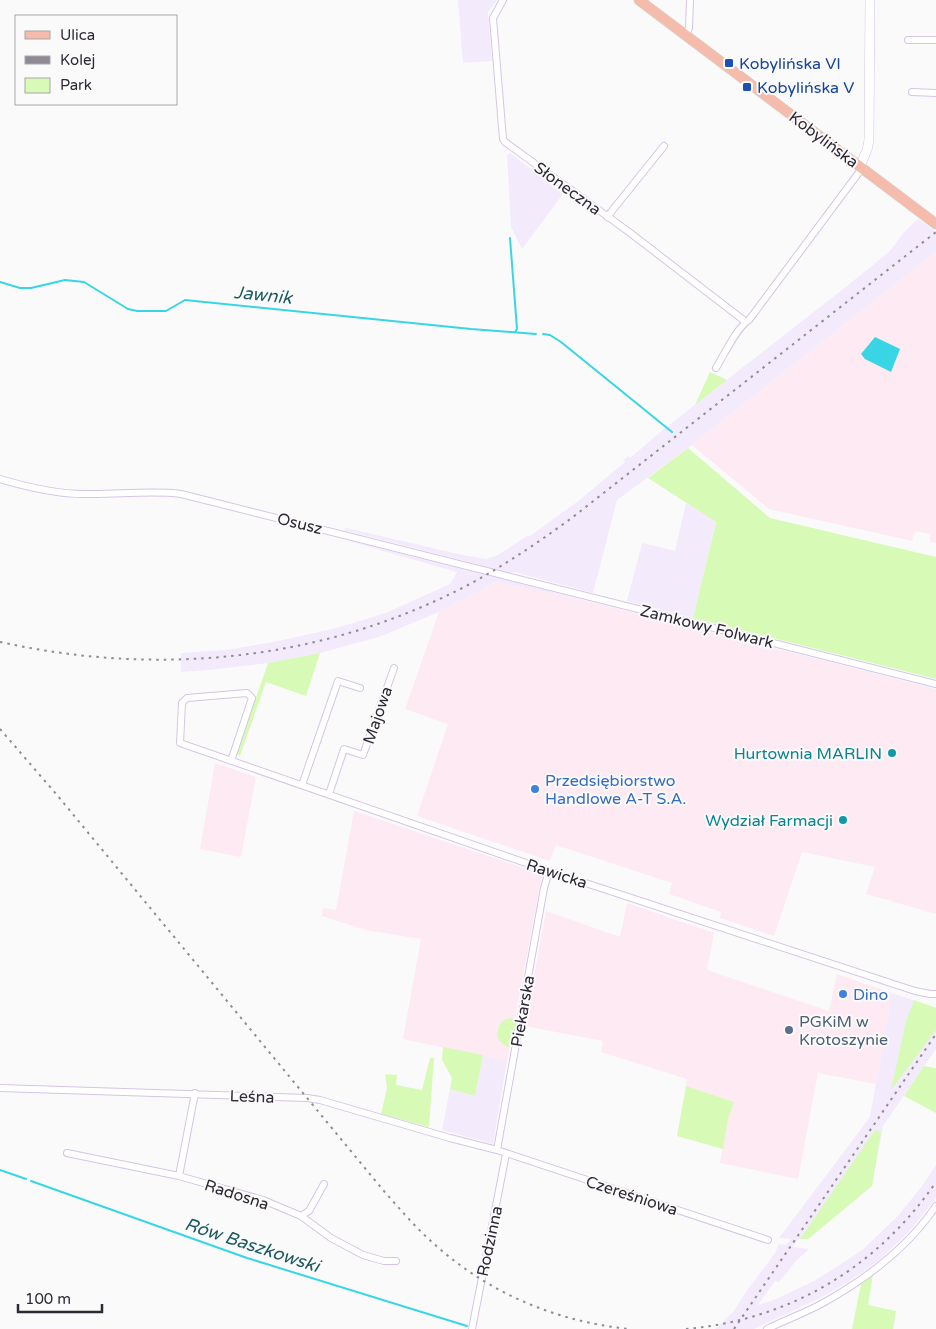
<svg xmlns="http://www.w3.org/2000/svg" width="936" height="1329" font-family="'Varela Round',sans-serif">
	<rect width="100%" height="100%" fill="#fafafa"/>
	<!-- built -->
	<path fill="#f3ebfc" d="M458 0H497L488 12 492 61 463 63Z
		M510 153 563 194 522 249 511 227 507 155Z
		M918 219 936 232V252L688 448 617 500 593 593 514 572 502 579 591 602 496 582 439 612 379 637 320 653 268 663 208 670 181 672V653L226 650 274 642 328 630 360 621 388 612 450 584 457 572 341 539 470 571 481 565 344 530 346 528 463 555 486 559 498 555 527 536H530L577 502 625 462 623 460 628 456 630 458 664 429 847 286 890 251 904 232Z
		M686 503 716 521 693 618 627 601 642 543 675 551Z
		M892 993 936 1008V1049L883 1126 872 1186 808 1239H798L793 1247 809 1249 796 1261 779 1282 775 1281 758 1305 776 1299 814 1281 838 1266 862 1250 897 1217 922 1186 936 1165V1198L908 1233 877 1262 848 1282 820 1298 754 1329H715L733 1312 746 1292 775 1253 779 1244 786 1245 791 1239 779 1238 870 1117Z
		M483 1055 507 1061 493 1144 442 1130 450 1089 475 1096Z"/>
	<!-- industrial -->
	<path fill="#fdeaf3" d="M936 252V543L930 542V534L916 531 913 536 912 541 769 509 692 445Z
		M496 582 591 602 936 689V914L866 894 875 867 802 852 774 936 720 918 721 912 669 894 672 883 556 845 550 861 417 816 448 724 405 709 439 612Z
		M215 763 256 777 241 857 200 849Z
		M354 811 542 874 507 1061 403 1039 421 939 366 930 322 916 323 908 336 910Z
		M627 903 714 933 707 970 829 1011 837 974 892 993 876 1084 818 1073 798 1179 720 1163 728 1119 734 1102 686 1086 687 1079 601 1052 603 1041 525 1026 546 911 620 937Z"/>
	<!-- green -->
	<path fill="#d8fab7" d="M710 372 727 380 695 405Z
		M688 448 770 518 936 557V679L693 618 716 522 648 478Z
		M320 653 306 696 266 682 240 756 236 755 268 663Z
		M914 1000 936 1008V1030L891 1090 906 1021Z
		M512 1018 517 1022 514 1045 507 1047C504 1045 500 1042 498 1038 496 1034 499 1022 504 1020 506 1019 510 1018 512 1018Z
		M443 1047 483 1055 475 1096 450 1089 452 1078 442 1060Z
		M430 1058H434L429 1127 381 1114 387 1088 385 1074 397 1075 396 1085 422 1090Z
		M924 1066 936 1068V1113L904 1096Z
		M686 1086 734 1102 728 1119 723 1149 677 1136Z
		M875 1130 881 1132 872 1186 808 1239H800Z
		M873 1275 868 1305 896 1311 893 1329H852L861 1284Z"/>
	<!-- water -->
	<path fill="#38d6e5" d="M875 337 900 349 891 372 865 359 861 354Z"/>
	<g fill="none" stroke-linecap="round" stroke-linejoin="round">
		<!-- stream -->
		<path stroke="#38d6e5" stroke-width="2" d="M510 238 517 329 515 332
			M0 282 20 288H31L65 280 84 282 128 309 137 311H166L185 300 471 329 536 334
			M543 334 550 335 561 342 672 432
			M0 1170 26 1179
			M31 1181 247 1258 467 1326"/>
		<!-- street casing -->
		<g stroke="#d4c5e6" stroke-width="8">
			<path id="street" d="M503 0 493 18 503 139 505 142 629 232 746 322
				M686 35 689 28 690 0
				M908 40H936
				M912 92 936 93
				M607 217 664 146
				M716 368C724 355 737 327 749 320L860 171V166
				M0 479C27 487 55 494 84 494 116 495 149 490 181 494L936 684
				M231 761 252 698 247 693 187 698 182 703 180 743 549 871 915 991 930 994H936
				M302 785 338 681 360 688
				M329 794 344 749 363 755 394 668
				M0 1088 307 1098 320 1100 450 1138 497 1150 768 1240
				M497 1150 544 888 549 871
				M67 1153 179 1176 263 1200 301 1216 331 1238 363 1255 384 1261H396
				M179 1176 195 1093
				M301 1216 309 1211 324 1184
				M472 1329 506 1154
				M767 1329C785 1320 805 1313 823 1303 866 1279 908 1248 936 1206"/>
		</g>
		<!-- secondary casing -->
		<g stroke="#d4c5e6" stroke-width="10">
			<path id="secondary" d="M860 166 867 150 869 140 870 0"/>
		</g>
		<!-- primary casing -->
		<g stroke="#d5d4d7" stroke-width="11">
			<path id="primary" d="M639 0 936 224"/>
		</g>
		<!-- street -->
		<use href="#street" stroke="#fff" stroke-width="6"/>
		<!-- secondary -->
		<use href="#secondary" stroke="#fff" stroke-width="9"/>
		<!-- primary -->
		<use href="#primary" stroke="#f5bcab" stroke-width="10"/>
		<!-- rail -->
		<path stroke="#8e8b92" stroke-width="2" stroke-dasharray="2.5 5" stroke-linecap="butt" d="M0 642C159 677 323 661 468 585 505 565 539 542 573 517L936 232
			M0 729 57 795 383 1190C399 1208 415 1227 433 1243 488 1293 557 1322 630 1329
			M686 1329C789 1320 877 1268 936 1182
			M734 1329 936 1034"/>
	</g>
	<!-- markers -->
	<g fill="#1a4fb4" stroke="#fafafa" stroke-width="2">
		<rect x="724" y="58" width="10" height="10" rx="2.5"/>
		<rect x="742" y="82" width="10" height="10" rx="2.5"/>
	</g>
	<g fill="#0f9aa8" stroke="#fafafa" stroke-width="2">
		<circle cx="892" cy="753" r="5"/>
		<circle cx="843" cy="820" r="5"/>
	</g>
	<g fill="#3f7fe0" stroke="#fafafa" stroke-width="2">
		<circle cx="535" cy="789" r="5"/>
		<circle cx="843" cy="994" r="5"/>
	</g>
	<circle fill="#5c6f8a" stroke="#fafafa" stroke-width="2" cx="789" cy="1030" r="5"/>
	<g text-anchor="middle" stroke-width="4" stroke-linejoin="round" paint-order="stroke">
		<!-- transit labels -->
		<g font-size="16" fill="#164399" stroke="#fafafa" text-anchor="start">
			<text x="739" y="69">Kobylińska VI</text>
			<text x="757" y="93">Kobylińska V</text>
		</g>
		<!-- street labels -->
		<g font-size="16" fill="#2e2835" stroke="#fafafa">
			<text transform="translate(824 139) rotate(37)" y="6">Kobylińska</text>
			<text transform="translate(568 188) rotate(36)" y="6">Słoneczna</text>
			<text transform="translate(300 523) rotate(14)" y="6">Osusz</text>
			<text transform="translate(707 626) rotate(14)" y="6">Zamkowy Folwark</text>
			<text transform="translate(377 715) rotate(-71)" y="6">Majowa</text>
			<text transform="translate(557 873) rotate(18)" y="6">Rawicka</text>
			<text transform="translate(522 1011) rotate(-80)" y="6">Piekarska</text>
			<text transform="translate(252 1096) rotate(2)" y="6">Leśna</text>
			<text transform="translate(237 1194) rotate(18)" y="6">Radosna</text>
			<text transform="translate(632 1195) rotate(18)" y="6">Czereśniowa</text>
			<text transform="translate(489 1241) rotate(-78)" y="6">Rodzinna</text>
		</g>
		<!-- culture labels -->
		<g font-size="16" fill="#0d838f" stroke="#fafafa" text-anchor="end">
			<text x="882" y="759">Hurtownia MARLIN</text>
			<text x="833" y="826">Wydział Farmacji</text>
		</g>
		<!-- shop labels -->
		<g font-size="16" fill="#366cbe" stroke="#fafafa" text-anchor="start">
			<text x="545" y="786">Przedsiębiorstwo<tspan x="545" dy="18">Handlowe A-T S.A.</tspan></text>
			<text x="853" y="1000">Dino</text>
		</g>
		<!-- service labels -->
		<g font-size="16" fill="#4e5e75" stroke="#fafafa" text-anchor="start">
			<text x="799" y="1027">PGKiM w<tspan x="799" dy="18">Krotoszynie</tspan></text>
		</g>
		<!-- water labels -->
		<g font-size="18" font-style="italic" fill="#1d5b61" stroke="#fafafa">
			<text transform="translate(263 295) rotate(6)" y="6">Jawnik</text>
			<text transform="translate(252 1245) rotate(18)" y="6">Rów Baszkowski</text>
		</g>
	</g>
	<!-- legend -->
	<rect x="15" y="15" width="162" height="90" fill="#fafafa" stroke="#a8a6ab"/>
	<rect x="25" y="31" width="25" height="8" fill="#f5bcab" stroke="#a8a6ab"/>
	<text x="60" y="40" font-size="15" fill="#2e2835">Ulica</text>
	<rect x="25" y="56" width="25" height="8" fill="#8e8b92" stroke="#a8a6ab"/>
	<text x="60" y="65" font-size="15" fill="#2e2835">Kolej</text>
	<rect x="25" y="78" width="25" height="15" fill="#d8fab7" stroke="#a8a6ab"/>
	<text x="60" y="90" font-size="15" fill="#2e2835">Park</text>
	<!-- scale -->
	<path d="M18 1304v8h84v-8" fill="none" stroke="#2e2835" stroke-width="2.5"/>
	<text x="25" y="1304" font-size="15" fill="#2e2835" stroke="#fafafa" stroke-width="4" paint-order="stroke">100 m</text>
</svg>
